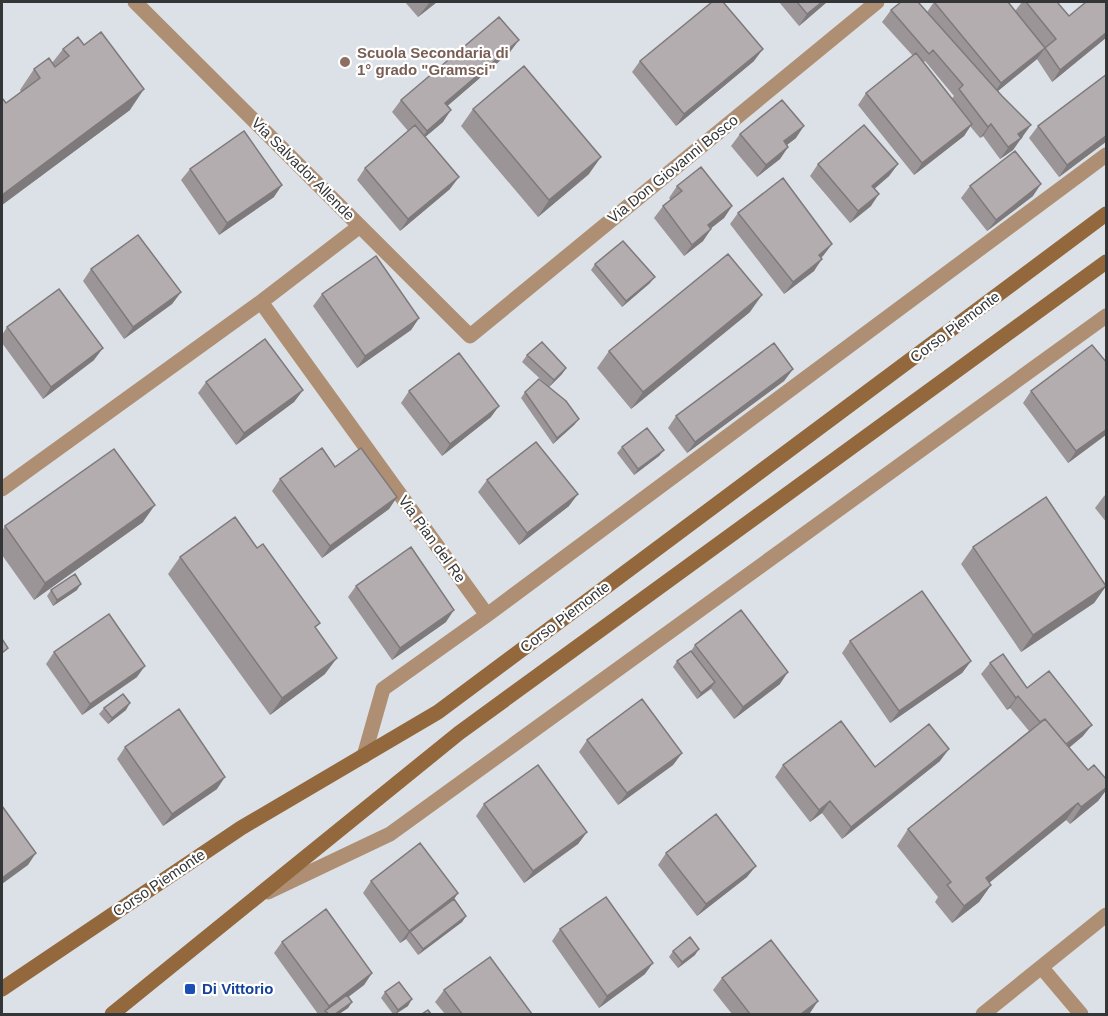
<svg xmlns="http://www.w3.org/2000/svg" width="1108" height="1016" font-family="Arial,sans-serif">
	<rect width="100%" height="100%" fill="#dbe1e6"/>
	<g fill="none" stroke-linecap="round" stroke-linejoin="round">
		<!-- minor -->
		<path stroke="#ae8f73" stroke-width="15" d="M135 2 470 336 877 2
			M261 302 487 615
			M2 489 261 302 360 226
			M364 756 383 689 487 615 1106 155
			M268 892 390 834 1106 316
			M1042 968 1081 1014
			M983 1014 1106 915"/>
		<!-- secondary -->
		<path stroke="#93683d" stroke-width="15" d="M2 989 241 828 438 712 1106 214
			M112 1014 459 733 1106 262"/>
	</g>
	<!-- wall -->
	<path fill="#9b9597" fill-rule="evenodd" d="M405 2H437L418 17Z
		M779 2H827L799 26Z
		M934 2 1015 11 1022 2H1057L1069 16 1107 3V37L1052 82 1037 59 998 91 1023 137 1020 139 1013 150 1000 159 983 136 980 138 970 126 964 136 914 175 858 105 866 93 913 56 882 22 891 10 927 12ZM925 61 954 96 952 98 924 62Z
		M63 49 130 110 2 205V98L6 103 21 92 20 90 34 69 52 63Z
		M510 52 447 106 443 122 425 137 450 189 400 231 357 180 365 168 408 131 392 112 401 100Z
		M640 61H754L676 126 632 72Z
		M473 109 589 174 538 217 461 126Z
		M1038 126 1107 141 1059 177 1029 138Z
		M740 134 796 138 787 145 788 147 780 159 757 177 731 146Z
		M818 164H898L889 176 875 188 871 206 850 223 810 176Z
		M190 169 274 197 219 235 181 180Z
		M677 186 732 206 724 218 711 228V229L703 241 684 256 654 218 663 206 671 200 669 198Z
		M970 186 1033 196 987 231 961 198Z
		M738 213 832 244 821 258 814 271 784 294 730 224Z
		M595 264 650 283 622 307 591 270Z
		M91 269 181 292 172 304 124 339 83 281Z
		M322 294 419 318 411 330 357 368 313 306Z
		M750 312 631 409 597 368 609 351Z
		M7 327 94 360 43 399 2 343V335Z
		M527 355 566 368 562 374 549 387 522 362Z
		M1107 363V434L1068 463 1023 403 1031 391Z
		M793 369 784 381 687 453 668 428 676 416Z
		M206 382 303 390 294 402 236 445 198 393Z
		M409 391 491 417 442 456 401 403Z
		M525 392 579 419 574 425 553 444 521 398Z
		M622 447 664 450 659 456 634 475 617 453Z
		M335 467 397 497 389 509 322 558 272 491 280 479Z
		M487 480 569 506 519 545 478 492Z
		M1107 494V523L1095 508 1104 496Z
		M143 522 34 600 2 555V531L5 526Z
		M973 547 1106 586 1094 603 1021 652 961 564Z
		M180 557 316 628 325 674 270 715 168 574Z
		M356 586 446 622 392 660 348 597Z
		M51 590H77L53 606 47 596Z
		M850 641 971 661 962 673 890 723 842 653Z
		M695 645 780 684 734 719 711 689 697 699 673 667 677 661 691 651Z
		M54 652 137 677 82 715 46 664Z
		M990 663 1027 688 1083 736 1069 748 1088 770 1107 780V789L1098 801 1070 824 1066 820 989 883 991 885 979 902 952 923 935 902 938 897 897 846 908 829 1029 731 1010 708 1007 710 981 674Z
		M104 708 126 710 108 724 99 714Z
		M587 740 682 753 673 765 618 805 579 752Z
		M125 747 217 789 163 826 117 759Z
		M940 761 842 839 822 813 810 822 775 777 783 765 875 767Z
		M484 804 587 832 578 844 524 883 476 816Z
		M666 853 747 877 697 916 658 865Z
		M371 881 458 893 454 899 466 916 462 922 418 955 406 939 400 943 363 893Z
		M560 929 645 974 599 1008 552 941Z
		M282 942 372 973 364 985 348 997 352 1002 348 1008 339 1014H318L274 953Z
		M673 951 695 955 678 968 669 957Z
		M722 978 810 1013 808 1014H732L713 990Z
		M444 990 532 1014H445L435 1002Z
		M385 992 408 1006 396 1014H393L381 998Z"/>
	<!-- shaded-wall -->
	<path fill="#7e797b" d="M430 2H437L418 17Z
		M822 2H827L799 26 807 14Z
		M1107 32V37L1052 82 1060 70Z
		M519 40 510 52 437 115 445 103Z
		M1045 48 1037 59 993 95 1001 83Z
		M763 49 754 61 676 126 684 114Z
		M144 89 130 110 2 205V195Z
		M451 110 443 122 418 143 427 131Z
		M972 124 964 136 914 175 922 163Z
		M991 124 983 136 980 138 988 127Z
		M1031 125 1013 150 1000 159 1018 134Z
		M804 126 796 138 776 153 784 141Z
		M1107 135V141L1059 177 1067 165Z
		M788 147 780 159 757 177 766 165Z
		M601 157 589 174 538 217 549 200Z
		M898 164 889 176 864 198 872 186Z
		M459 177 450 189 400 231 408 219Z
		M1041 184 1033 196 987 231 996 220Z
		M282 185 274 197 219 235 227 223Z
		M879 194 871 206 850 223 858 211Z
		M732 206 724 218 700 237 708 225Z
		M711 229 703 241 684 256 692 245Z
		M832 244 823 256 810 266 819 255Z
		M822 259 814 271 784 294 793 282Z
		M655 277 650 283 622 307 626 301Z
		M181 292 172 304 124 339 133 327Z
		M762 295 750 312 631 409 643 392Z
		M419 318 411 330 357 368 365 356Z
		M103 348 94 360 43 399 51 387Z
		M566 368 562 374 549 387 554 380Z
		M793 369 784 381 687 453 695 442Z
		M303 390 294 402 236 445 244 433Z
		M499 406 491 417 442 456 450 444Z
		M579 419 574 425 553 444 557 438Z
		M1107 429V434L1068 463 1076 451Z
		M664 450 659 456 634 475 638 469Z
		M578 494 569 506 519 545 527 533Z
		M397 497 389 509 322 558 330 546Z
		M155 505 143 522 34 600 45 583Z
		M81 584 77 590 53 606 57 600Z
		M1106 586 1094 603 1021 652 1033 635Z
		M454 610 446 622 392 660 400 648Z
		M337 658 325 674 270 715 282 698Z
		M971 661 962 673 890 723 899 711Z
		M145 666 137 677 82 715 90 704Z
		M788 672 780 684 734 719 743 707Z
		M715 682 711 688 697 699 701 693Z
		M1018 696 1010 708 1007 710 1016 698Z
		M130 703 126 710 108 724 112 718Z
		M1092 725 1083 736 1054 760 1062 748Z
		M949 749 940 761 842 839 851 827Z
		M682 753 673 765 618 805 627 793Z
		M225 777 217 789 163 826 172 814Z
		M1107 787V789L1098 801 1070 824 1081 807Z
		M830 801 822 813 810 822 819 810Z
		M1078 803 1066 820 974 895 986 878Z
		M587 832 578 844 524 883 533 871Z
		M36 853 28 865 2 884V878Z
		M756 866 747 877 697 916 706 904Z
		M991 885 979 902 952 923 964 906Z
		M458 893 450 905 410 932 406 939 400 943 409 931Z
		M466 916 462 922 418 955 423 949Z
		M699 949 695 955 678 968 682 962Z
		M653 963 645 974 599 1008 607 996Z
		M372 973 364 985 327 1013 325 1011 329 1006Z
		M412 999 408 1006 395 1014 398 1010Z
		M818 1001 810 1013 808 1014H801Z
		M352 1002 348 1008 339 1014H335Z"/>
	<!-- building -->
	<path fill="#b4adb0" stroke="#7e797b" stroke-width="1.5" d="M712 2H723L763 49 684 114 640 61Z
		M797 2H822L807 14Z
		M901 2H918L1002 96 1031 125 1018 134 1021 138 1008 147 991 124 988 127 959 89 963 85 933 50 929 54 891 10Z
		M934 2H1008L1045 48 1001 83Z
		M1026 2H1057L1069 16 1086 2H1105L1107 3V32L1060 70 1045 48 1056 39Z
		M499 17 519 40 445 103 451 110 427 131 401 100Z
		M101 32 144 89 2 195V98L6 103 40 78 34 69 49 58 55 67 69 56 63 49 78 37 84 45Z
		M916 53 972 124 922 163 866 93Z
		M524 66 601 157 549 200 473 109Z
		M1107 74V135L1067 165 1038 126Z
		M782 100 804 126 784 141 788 147 766 165 740 134Z
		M415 125 459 177 408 219 365 168Z
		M864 125 898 164 872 186 879 194 858 211 818 164Z
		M244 131 282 185 227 223 190 169Z
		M1015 151 1041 184 996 220 970 186Z
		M701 167 732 206 708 225 711 229 692 245 663 206 682 191 677 186Z
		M783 178 832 244 819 255 822 259 793 282 738 213Z
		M138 235 181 292 133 327 91 269Z
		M623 241 655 277 626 301 595 264Z
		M728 254 762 295 643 392 609 351Z
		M376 256 419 318 365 356 322 294Z
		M59 289 103 348 51 387 7 327Z
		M265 339 303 390 244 433 206 382Z
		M542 342 566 368 554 380 527 355Z
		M774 343 793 369 695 442 676 416Z
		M1092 345 1107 363V429L1076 451 1031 391Z
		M459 353 499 406 450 444 409 391Z
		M539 379 566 401 579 419 557 438 525 392Z
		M647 428 664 450 638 469 622 447Z
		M536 442 578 494 527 533 487 480Z
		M322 448 335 467 361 448 397 497 330 546 280 479Z
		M114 449 155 505 45 583 5 526Z
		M1046 497 1106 586 1033 635 973 547Z
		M235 517 257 548 263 544 320 623 315 627 337 658 282 698 180 557Z
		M411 547 454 610 400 648 356 586Z
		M75 574 81 584 57 600 51 590Z
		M922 591 971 661 899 711 850 641Z
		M741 610 788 672 743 707 695 645Z
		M109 614 145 666 90 704 54 652Z
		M2 639 8 648 2 653Z
		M691 651 715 682 701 693 677 661Z
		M1003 654 1027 688 1049 671 1092 725 1066 744 1045 719 1040 722 1018 696 1016 698 990 663Z
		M123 694 130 703 112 718 104 708Z
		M642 699 682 753 627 793 587 740Z
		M179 709 225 777 172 814 125 747Z
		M1045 719 1088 770 1094 765 1107 780V787L1081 807 1078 803 986 878 991 885 964 906 947 885 951 882 908 829Z
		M841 721 875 767 929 724 949 749 851 827 830 801 819 810 783 765Z
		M538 765 587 832 533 871 484 804Z
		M2 806 36 853 2 878Z
		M716 814 756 866 706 904 666 853Z
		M420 843 458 893 409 931 371 881Z
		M606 897 653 963 607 996 560 929Z
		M454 899 466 916 423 949 410 932Z
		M326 909 372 973 329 1006 282 942Z
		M690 937 699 949 682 962 673 951Z
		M771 940 818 1001 801 1014H750L722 978Z
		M490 957 532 1014H462L444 990Z
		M399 982 412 999 398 1010 385 992Z
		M347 995 352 1002 335 1014H329L325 1011Z
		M428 1010 431 1014H422Z"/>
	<!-- markers -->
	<circle fill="#8d6e63" stroke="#fff" stroke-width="2" cx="345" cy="62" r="6"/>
	<rect fill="#1a4fb4" stroke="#fff" stroke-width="2" x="184" y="983" width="12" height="12" rx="3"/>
	<g text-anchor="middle" stroke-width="4.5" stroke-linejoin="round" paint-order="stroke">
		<!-- education labels -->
		<g font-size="15" font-weight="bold" fill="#785e54" stroke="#fff" text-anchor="start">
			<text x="357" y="58">Scuola Secondaria di<tspan x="357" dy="17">1° grado "Gramsci"</tspan></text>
		</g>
		<!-- street labels -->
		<g font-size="15" fill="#333537" stroke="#fff">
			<text transform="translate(303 169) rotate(45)" y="5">Via Salvador Allende</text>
			<text transform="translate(673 169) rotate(-39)" y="5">Via Don Giovanni Bosco</text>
			<text transform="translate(955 327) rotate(-37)" y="5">Corso Piemonte</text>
			<text transform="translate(432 539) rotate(54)" y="5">Via Pian del Re</text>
			<text transform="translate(565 617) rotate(-37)" y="5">Corso Piemonte</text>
			<text transform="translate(159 883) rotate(-34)" y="5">Corso Piemonte</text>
		</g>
		<!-- transit labels -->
		<g font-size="15" font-weight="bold" fill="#164399" stroke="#fff" text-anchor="start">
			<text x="202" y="994">Di Vittorio</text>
		</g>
	</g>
	<!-- border -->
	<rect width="1108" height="1016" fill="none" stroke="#333537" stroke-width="6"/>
</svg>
